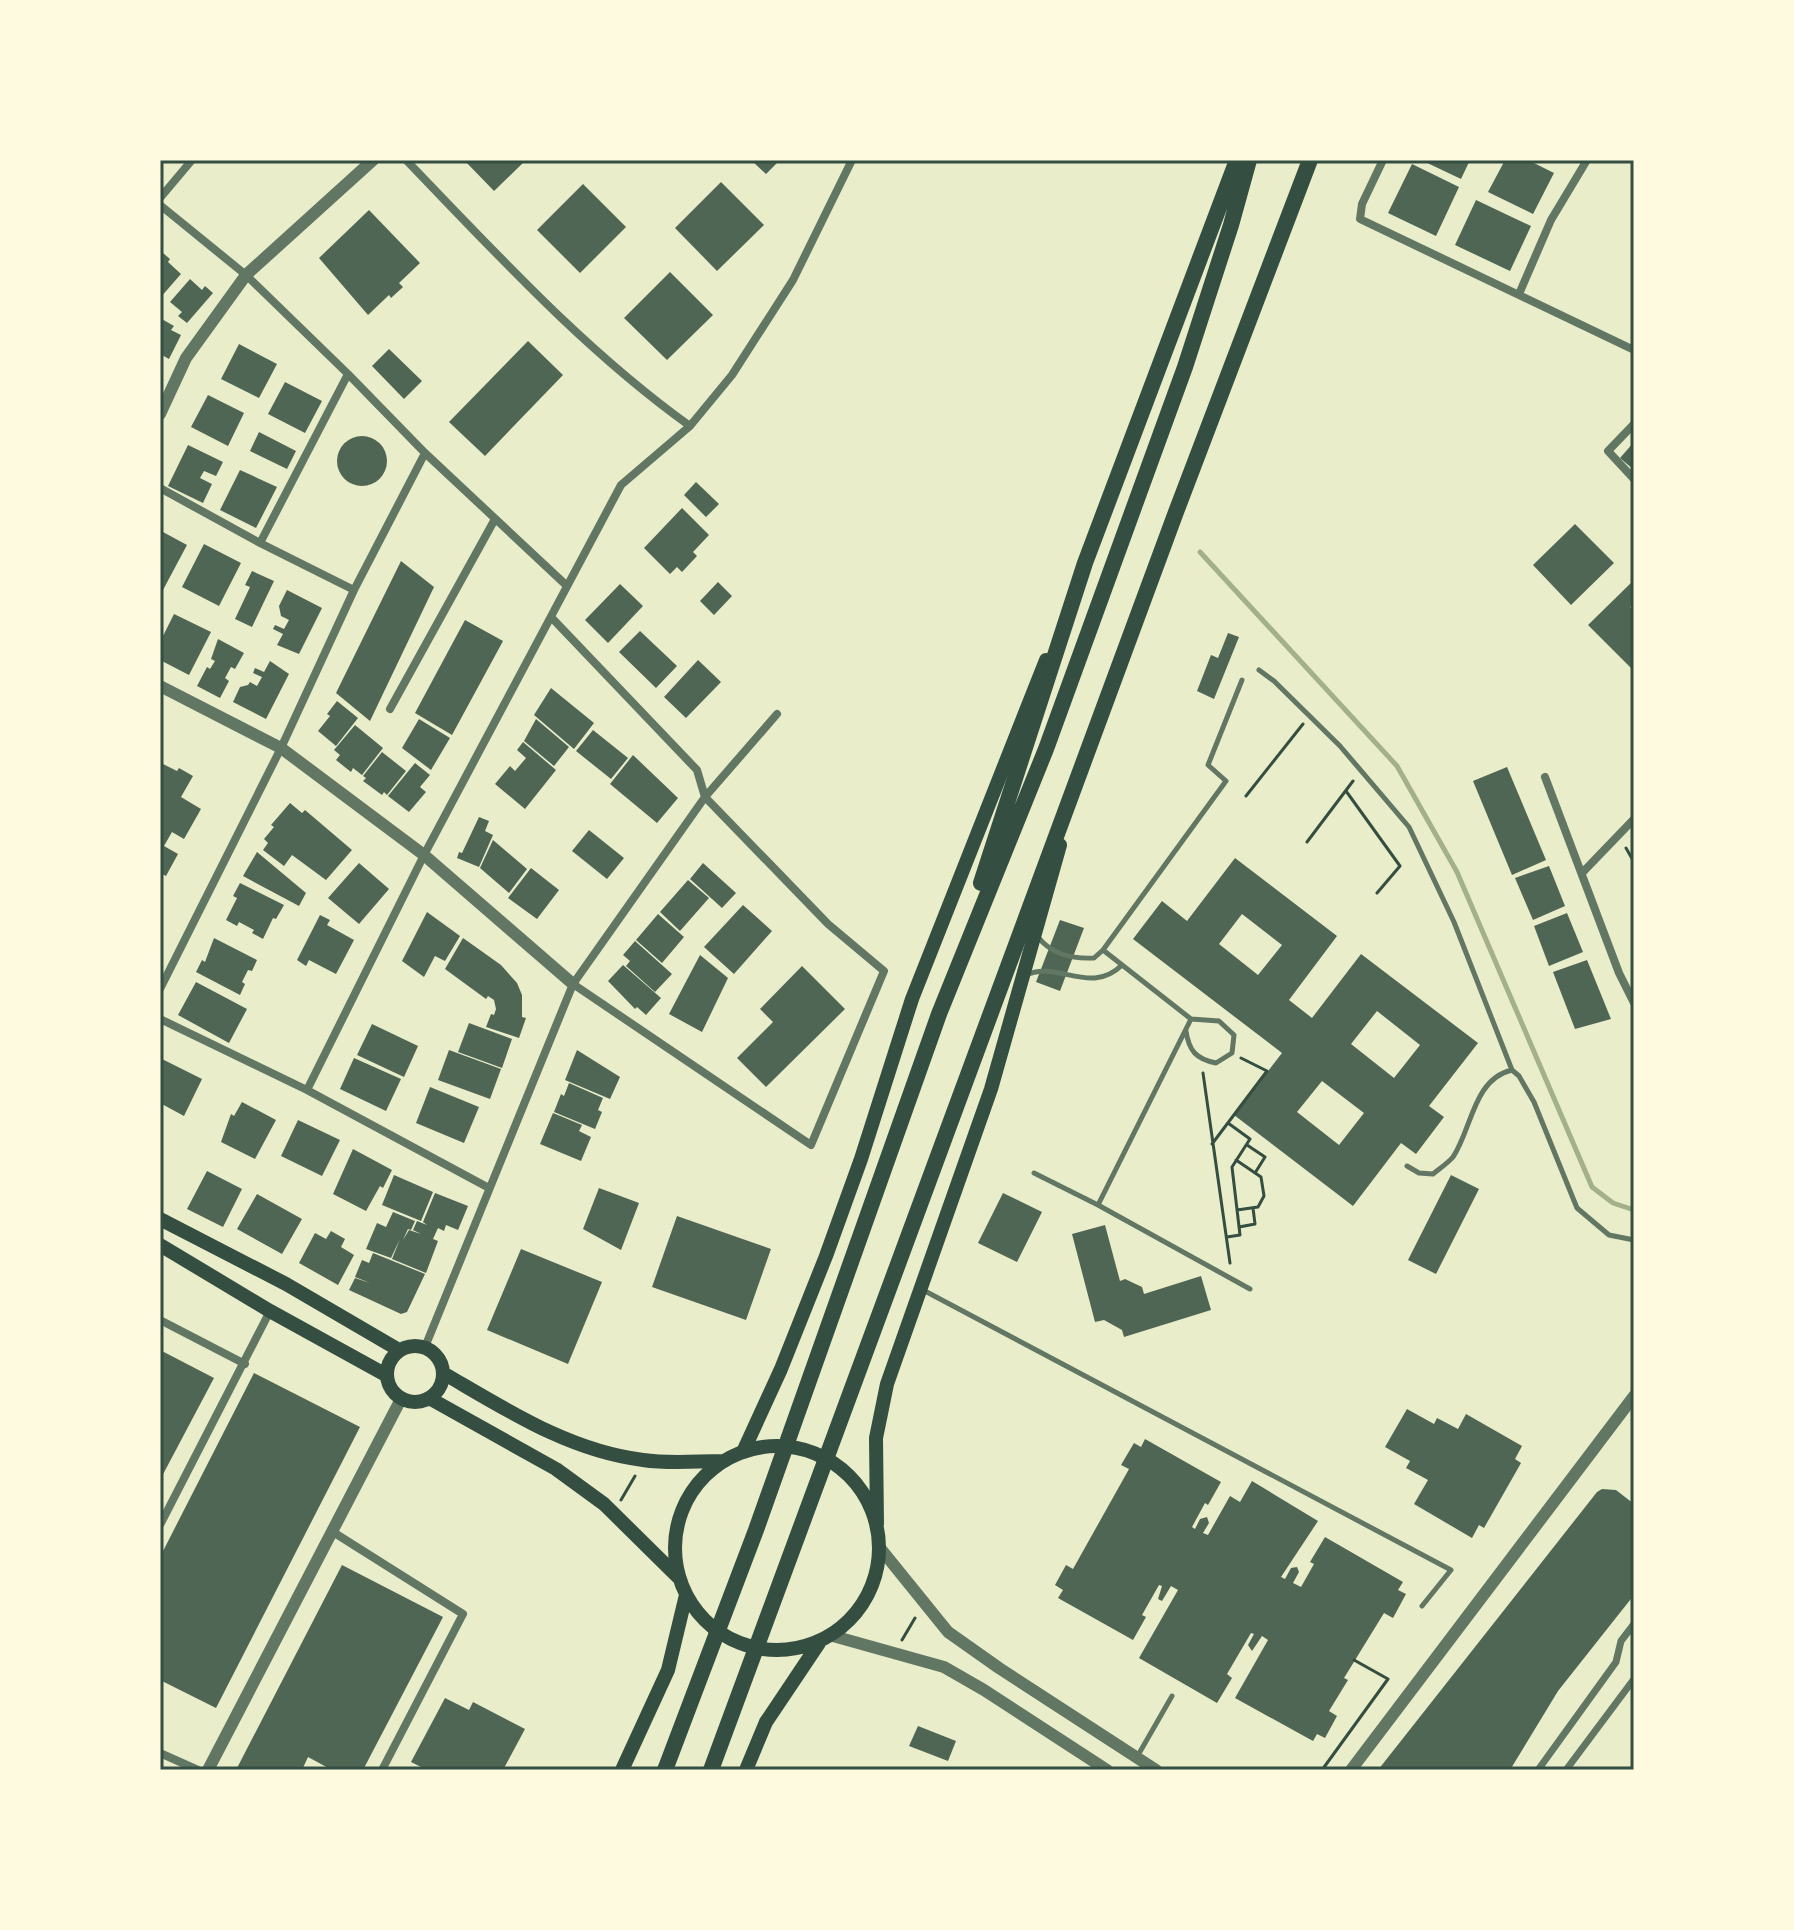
<svg xmlns="http://www.w3.org/2000/svg" width="1794" height="1930" font-family="Rubik,sans-serif">
	<rect width="100%" height="100%" fill="#e9edc9"/>
	<g fill="none" stroke-linecap="round" stroke-linejoin="round">
		<!-- stream -->
		<path stroke="#a3b18a" stroke-width="5" d="M1200 552 1397 766 1457 872 1592 1187 1613 1203 1634 1210"/>
	</g>
	<!-- building -->
	<path fill="#4f6655" fill-rule="evenodd" d="M464 160H526L494 191Z
		M751 160H780L766 174Z
		M1421 160H1470L1461 179Z
		M1505 160H1528L1554 173 1533 214 1488 192Z
		M1412 164 1459 187 1436 236 1388 213Z
		M721 182 764 225 717 271 675 228Z
		M583 184 626 227 580 273 537 230Z
		M1476 200 1531 226 1510 271 1455 245Z
		M369 210 420 263 399 283 403 287 391 298 389 295 368 315 319 258Z
		M163 253 170 259 168 262 181 274 160 298V256Z
		M670 272 713 315 667 360 624 318Z
		M190 279 202 290 205 286 213 293 187 323 178 316 182 312 170 302Z
		M160 318 174 326 171 330 181 335 169 359 160 354Z
		M528 341 563 375 485 456 449 422Z
		M239 344 277 364 259 398 221 379Z
		M389 349 422 381 404 399 372 366Z
		M285 382 322 401 305 433 268 414Z
		M208 395 244 413 228 446 191 427Z
		M259 432 296 451 287 469 250 451Z
		M337 461a25 25 0 1 1 50 0a25 25 0 1 1-50 0Z
		M1634 442V470L1620 458Z
		M188 445 223 462 216 476 204 471 200 478 212 484 203 503 168 486Z
		M240 470 277 487 256 528 220 510Z
		M696 482 719 504 706 517 684 495Z
		M682 508 709 535 693 552 697 556 682 572 677 567 670 574 644 548Z
		M1575 524 1614 563 1571 605 1533 565Z
		M163 532 187 545 163 590 160 589V538Z
		M204 544 241 563 219 606 182 587Z
		M401 561 434 587 370 721 336 693Z
		M252 571 274 581 252 627 235 619 250 587 245 585Z
		M1634 580V603L1630 607 1634 611V671L1588 625Z
		M718 582 732 596 714 615 700 601Z
		M620 584 643 606 608 643 585 620Z
		M287 590 322 608 299 654 277 645 283 634 273 629 275 625 284 629 289 620 281 616 279 606Z
		M174 614 211 632 189 675 160 660V642Z
		M465 620 503 641 452 735 415 713Z
		M640 631 677 666 656 688 619 652Z
		M1228 633 1239 637 1214 699 1197 691 1211 655 1218 658Z
		M218 639 244 653 235 669 231 667 225 678 229 681 220 698 197 686 207 667 210 669 215 661 211 659Z
		M698 660 721 682 686 718 664 697Z
		M270 661 289 674 266 719 233 702 240 687 248 685 250 682 257 686 262 677 253 673 255 668 264 672Z
		M551 688 594 723 574 749 534 715Z
		M337 701 358 718 336 746 318 731 330 716 327 714Z
		M419 719 450 738 431 770 402 748Z
		M536 719 569 747 554 766 524 741Z
		M355 725 383 748 362 775 353 768 351 772 336 760 340 755 334 750Z
		M593 730 628 758 611 779 576 751Z
		M523 742 556 770 525 809 495 784 510 766 515 771 526 758 517 750Z
		M382 752 406 771 387 795 384 792 382 795 363 781 366 778 363 776Z
		M633 755 678 798 657 823 610 784Z
		M161 763 177 771 179 768 193 776 181 797 201 809 184 839 172 832 164 846 178 854 166 876 160 873Z
		M415 763 430 775 420 787 426 792 409 812 388 796Z
		M1507 767 1546 860 1512 875 1473 781Z
		M290 803 302 813 305 810 352 850 326 880 292 855 284 866 263 850 268 843 264 839 274 827 271 825Z
		M479 817 489 821 485 831 493 835 479 867 457 858 459 852 462 853Z
		M589 830 624 858 607 879 572 851Z
		M493 840 527 869 509 893 480 868Z
		M257 852 306 893 299 906 243 876Z
		M1235 858 1337 936 1289 1000 1312 1018 1361 954 1478 1043 1429 1106 1444 1117 1416 1154 1401 1143 1353 1206 1234 1115 1282 1053 1133 939 1162 901 1187 921ZM1242 914 1282 945 1258 975 1219 944ZM1377 1011 1420 1045 1394 1078 1351 1044ZM1322 1081 1364 1113 1339 1145 1297 1112Z
		M359 863 389 889 359 924 328 898Z
		M703 863 736 893 722 908 690 879Z
		M1549 866 1565 906 1533 920 1515 878Z
		M531 868 559 890 537 919 508 898Z
		M688 880 709 898 680 931 660 912Z
		M240 883 284 905 276 919 273 918 263 939 252 933 254 930 239 922 237 926 226 920 237 898 233 896Z
		M743 905 772 931 734 974 704 947Z
		M427 912 460 936 445 961 435 956 424 977 402 961Z
		M1567 913 1583 952 1549 966 1534 926Z
		M658 914 684 937 662 963 636 940Z
		M320 915 330 920 327 925 354 940 336 974 309 960 306 966 297 960Z
		M1060 920 1084 928 1060 991 1036 982Z
		M214 938 257 960 252 971 248 970 242 982 245 984 240 995 196 972 202 960 205 962Z
		M463 938 501 965 517 983 522 995V1017L526 1018 519 1038 486 1027 491 1014 494 1015 496 1009 494 1000 488 996 486 999 445 969Z
		M635 941 672 974 655 992 626 966 630 961 623 955Z
		M700 955 728 978 702 1032 669 1014Z
		M1587 960 1611 1019 1575 1029 1553 972Z
		M623 965 661 998 646 1015 637 1007 635 1009 608 981Z
		M802 966 845 1009 766 1087 737 1058 773 1022 760 1009Z
		M196 982 247 1009 229 1043 178 1015Z
		M469 1023 512 1039 502 1068 458 1052Z
		M372 1024 418 1046 404 1077 357 1055Z
		M449 1050 501 1069 490 1099 438 1080Z
		M577 1050 620 1077 610 1099 565 1080Z
		M160 1058 202 1079 184 1116 160 1103Z
		M354 1058 401 1079 386 1111 340 1089Z
		M569 1083 603 1098 598 1110 602 1112 595 1129 554 1112 561 1094 564 1096Z
		M430 1087 479 1107 464 1143 416 1123Z
		M242 1102 276 1120 255 1159 221 1142 231 1114 234 1116Z
		M553 1113 582 1125 579 1131 591 1137 581 1161 540 1144Z
		M298 1120 340 1140 322 1176 281 1156Z
		M353 1149 392 1170 383 1188 380 1186 366 1211 333 1194Z
		M207 1171 242 1189 223 1227 187 1209Z
		M394 1175 433 1192 421 1221 382 1205Z
		M1451 1175 1479 1189 1436 1274 1408 1260Z
		M599 1188 639 1203 621 1250 583 1229Z
		M435 1193 468 1206 458 1230 446 1225 444 1231 438 1228 433 1239 438 1241 426 1273 392 1259 400 1239 391 1258 366 1249 377 1223 386 1227 393 1212 415 1221 411 1230 408 1229 403 1240 409 1230 421 1234 413 1230 417 1221 427 1225 423 1222Z
		M1003 1193 1042 1212 1017 1262 978 1243Z
		M257 1194 302 1219 282 1254 237 1229Z
		M677 1216 771 1249 746 1320 652 1287Z
		M1105 1225 1120 1281 1125 1279 1142 1287 1144 1294 1201 1276 1211 1310 1124 1337 1122 1330 1104 1320 1095 1322 1072 1234Z
		M331 1231 345 1239 341 1247 354 1255 338 1285 299 1263 315 1233 326 1239Z
		M521 1249 602 1282 568 1364 487 1330Z
		M373 1253 425 1274 407 1312 401 1314 349 1290 355 1278 370 1283 355 1277 362 1260 369 1263Z
		M160 1350 214 1378 160 1480Z
		M254 1373 360 1427 216 1708 160 1680V1557Z
		M1407 1409 1434 1424 1437 1418 1458 1429 1466 1414 1522 1446 1515 1459 1521 1463 1484 1528 1479 1525 1472 1538 1414 1504 1428 1480 1406 1468 1410 1461 1385 1447Z
		M1145 1439 1221 1482 1208 1505 1205 1503 1192 1527 1195 1529 1200 1519 1207 1517 1209 1523 1203 1533 1208 1535 1230 1496 1240 1502 1252 1481 1318 1521 1281 1577 1285 1579 1291 1568 1297 1567 1299 1572 1293 1583 1301 1587 1314 1564 1310 1562 1325 1537 1403 1582 1398 1590 1406 1594 1393 1618 1384 1613 1344 1678 1348 1680 1329 1711 1337 1716 1325 1738 1317 1734 1313 1741 1235 1698 1268 1640 1262 1636 1252 1651 1248 1645 1254 1634 1251 1633 1227 1674 1232 1678 1217 1703 1139 1658 1178 1590 1171 1586 1162 1601 1158 1599 1162 1586 1159 1585 1142 1615 1146 1617 1133 1640 1058 1598 1063 1590 1055 1585 1066 1565 1073 1569 1129 1469 1121 1465 1134 1443 1141 1447Z
		M1602 1489 1616 1490 1634 1504V1595L1558 1691 1510 1770H1378L1597 1492Z
		M342 1565 443 1617 363 1770H332L308 1757 302 1770H236Z
		M445 1698 469 1710 473 1702 525 1729 503 1770H427L411 1762Z
		M918 1726 956 1741 948 1761 909 1746Z"/>
	<g fill="none" stroke-linecap="round" stroke-linejoin="round">
		<!-- path -->
		<path stroke="#344e41" stroke-width="3" d="M1346 791 1400 866 1377 893
			M1246 796 1303 724
			M1307 842 1353 781
			M1626 848 1634 862
			M1203 1073 1230 1263
			M1212 1144 1267 1071 1241 1058
			M1247 1145 1265 1157 1255 1173
			M1236 1160 1261 1177 1264 1196 1258 1207 1237 1210
			M1239 1227 1255 1224 1253 1208
			M1227 1237 1240 1235 1232 1167 1250 1139 1228 1123
			M621 1500 635 1476
			M902 1640 915 1618
			M1322 1770 1388 1679 1354 1660"/>
		<!-- service -->
		<path stroke="#617663" stroke-width="5" d="M1259 670 1274 681 1340 746 1409 827 1454 922 1512 1070
			M1242 680 1208 765 1226 781 1103 950 1191 1019 1098 1205 1250 1289
			M1038 937C1052 955 1072 959 1094 958L1103 950
			M1026 975C1057 960 1091 996 1122 965
			M1186 1031C1189 1051 1196 1059 1216 1063L1232 1053 1234 1035 1219 1021 1191 1019
			M1407 1166 1419 1173 1433 1174C1439 1169 1448 1163 1453 1157 1472 1129 1473 1079 1512 1070L1519 1076 1534 1102 1577 1208 1609 1235 1634 1240
			M1034 1173 1098 1205
			M923 1290 1451 1570 1422 1606
			M1137 1757 1172 1696"/>
		<!-- pedestrian -->
		<path stroke="#617663" stroke-width="7" d="M1538 1770 1616 1662 1621 1641 1634 1624
			M1566 1770 1634 1679"/>
		<!-- minor -->
		<path stroke="#617663" stroke-width="8" d="M406 160C496 253 584 350 690 426
			M1383 160 1362 204 1360 219 1634 350
			M160 198 192 160
			M160 205 246 275 348 374 425 453 566 585
			M1519 294 1551 220 1587 160
			M1634 424 1608 451 1634 479
			M160 488 260 543 354 590
			M260 543 348 374
			M551 617 697 770 705 797 828 924 884 971 811 1145 573 984
			M390 709 495 519
			M1545 777 1619 973 1634 1003
			M1582 873 1634 819
			M160 989 281 748 354 590 425 453
			M160 1019 307 1090 489 1188
			M307 1090 424 855 621 485 690 426 732 375 793 280 852 160
			M160 1320 245 1364
			M425 1347 573 984 705 797 777 714
			M160 1525 270 1311
			M333 1532 463 1614 382 1770
			M160 1753 198 1770"/>
		<!-- tertiary -->
		<path stroke="#617663" stroke-width="12" d="M160 414 186 358 246 275 373 160
			M160 686 281 748 424 855 573 984
			M880 1548 948 1632 999 1668 1156 1770
			M833 1636 944 1667 984 1690 1107 1770
			M208 1770 401 1399
			M1351 1770 1634 1396"/>
		<!-- secondary -->
		<path stroke="#344e41" stroke-width="14" d="M160 1219 286 1284 399 1350
			M160 1245 270 1311 386 1375
			M387 1374a28 28 0 1 1 56 0a28 28 0 1 1-56 0Z
			M443 1373C507 1410 569 1451 643 1460 670 1464 697 1461 723 1461
			M429 1398 556 1469 604 1504 678 1577
			M675 1548a102 102 0 1 1 204 0a102 102 0 1 1-204 0Z
			M743 1452 781 1369 826 1256 861 1159 912 999 1046 660
			M877 1524 876 1438 887 1384 991 1089 1060 845
			M622 1770 668 1670 686 1595
			M746 1770 766 1722 819 1643"/>
		<!-- trunk -->
		<path stroke="#344e41" stroke-width="16" d="M981 883 1085 563 1237 160
			M665 1770 756 1530 939 1014 1046 749 1185 367 1231 225 1249 160
			M711 1770 1176 512 1310 160"/>
	</g>
	<!-- border -->
	<rect width="1794" height="1930" fill="none" stroke="#fefae0" stroke-width="324"/>
	<rect x="162" y="162" width="1470" height="1606" fill="none" stroke="#344e41" stroke-width="3"/>
</svg>
